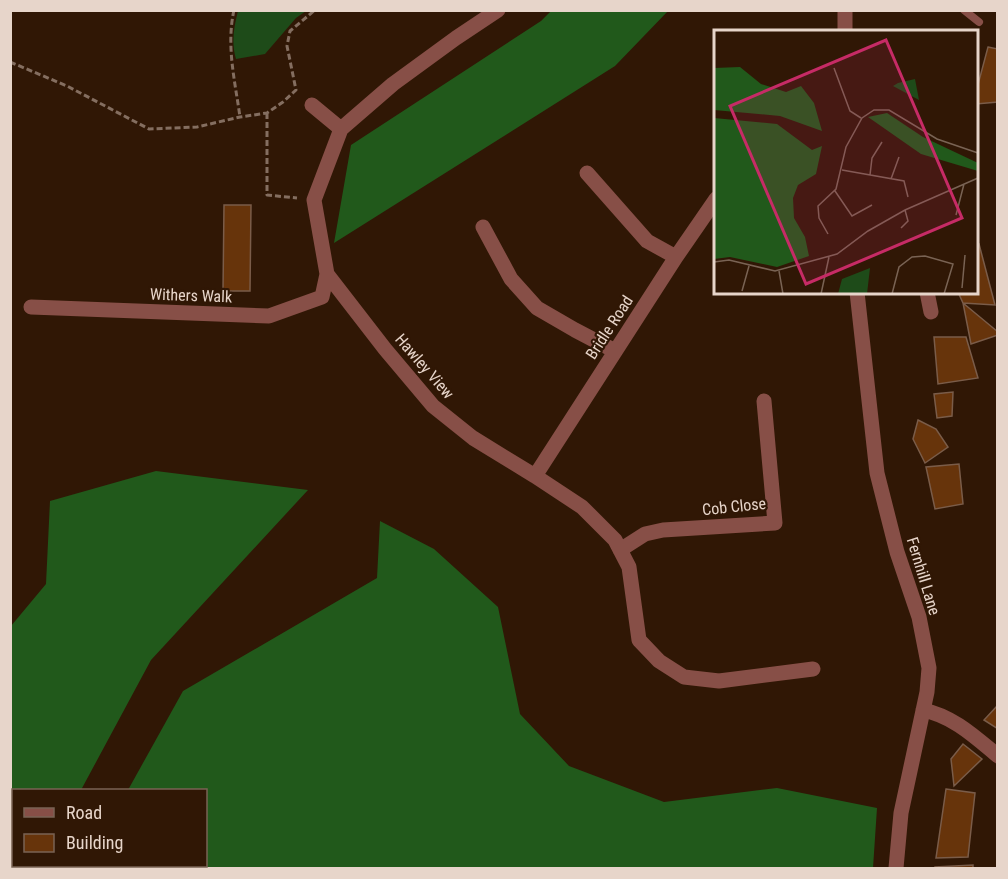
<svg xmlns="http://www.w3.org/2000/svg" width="1008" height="879" font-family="'Roboto Condensed',sans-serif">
	<rect width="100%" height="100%" fill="#301705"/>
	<!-- green -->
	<path fill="#1e4b19" d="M238 11V10L306 11 296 18 265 54 236 59C231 42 234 27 238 11Z"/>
	<!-- forest -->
	<path fill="#21591b" d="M552 10 668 11 615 66 334 243 351 145 541 21Z
		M156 471 308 490 151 660 81 790H14V866H41L39 868H11V626L46 584 50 501Z
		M380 521 434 549 498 607 520 714 569 766 664 802 777 788 877 808 873 868H85L87 866H206V790H128L183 691 377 578Z"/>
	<!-- building -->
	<path fill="#67340b" stroke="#7a5c49" stroke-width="1.5" d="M988 47 998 49V102L976 104V92Z
		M224 205H251L250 291H223Z
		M979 244 995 305 963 303 958 292H976V245Z
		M963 303 998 332V335L971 344Z
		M934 337H966L978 378 938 384Z
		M953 392 952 416 937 418 934 394Z
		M918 420 936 429 948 447 925 463 913 439Z
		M959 464 963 504 935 509 926 467Z
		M998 705V729L984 720Z
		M963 744 982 759 954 786 951 759Z
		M946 789 975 793 968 857 936 858Z
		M973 865V868H935V867Z"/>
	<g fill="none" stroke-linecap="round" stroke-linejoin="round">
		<!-- path -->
		<path stroke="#846e60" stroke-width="3" stroke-dasharray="6 3" stroke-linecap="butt" d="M234 10C226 46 235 81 240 117
			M10 62 67 86 149 129 197 127 240 117 267 113 283 102 296 90 287 46 290 31 315 10
			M267 113V195L297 198"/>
		<!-- lane -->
		<path stroke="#874f47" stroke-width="8" d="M964 10 979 22"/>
		<!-- street -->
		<path stroke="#874f47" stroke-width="15" d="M498 10 456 38 393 84 341 129 314 200 327 274 385 349 433 406 473 438 535 476 582 507 615 540 629 567 639 640 659 661 684 677 719 681 813 669
			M845 10V32
			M312 105 341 129
			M587 173 647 241 676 257
			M483 227 511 279 537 308 575 330 615 351
			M857 292 877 473 897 552 919 617 929 668 927 692 901 813 896 868
			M927 292 931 312
			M31 307 269 316 322 297 327 274
			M535 476 676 257 716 199
			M620 550 645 534 663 530 775 523 764 401
			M923 710C953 716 975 737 998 756"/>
	</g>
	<g text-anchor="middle" stroke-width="4.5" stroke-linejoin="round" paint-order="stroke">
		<!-- street labels -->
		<g font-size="16" fill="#e7d5ca" stroke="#301705">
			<text transform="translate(191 295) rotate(2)" y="6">Withers Walk</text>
			<text transform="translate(609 327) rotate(-57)" y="6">Bridle Road</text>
			<text transform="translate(425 366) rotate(49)" y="6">Hawley View</text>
			<text transform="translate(734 506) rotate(-6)" y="6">Cob Close</text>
			<text transform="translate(924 576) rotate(73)" y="6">Fernhill Lane</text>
		</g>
	</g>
	<!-- overview -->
	<g transform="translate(714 30)">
		<rect width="264" height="264" fill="#301705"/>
		<path d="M201 49 205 70 179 56 184 53ZM156 238 153 264H124L128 249Z" fill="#1e4b19"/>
		<path d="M26 37 47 54 72 62 87 56 100 73 108 101 66 86 0 80V38ZM173 83 209 107 264 133V141L207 124 154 87ZM0 88 63 94 98 120 108 116 102 144 84 155 79 168 80 188 91 207 95 226 63 237 16 227 0 229Z" fill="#21591b"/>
		<path fill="none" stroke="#796354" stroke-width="1.5" d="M120 38 136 81 147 88M128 140 190 151 194 167M156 145 158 128 168 112M177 149 185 127M121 161 138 186 158 175M242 185 250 154M187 198 194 191 191 180M114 204 105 188 104 176 122 159 132 117 148 88 160 80H175L223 109 264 123M0 232 15 230 61 241 123 224 154 201 191 180 264 148M65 241 69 264M248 258 251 225M28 261 35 236M107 264 115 227M178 264 185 237 198 227 211 226 239 234 230 264"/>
		<path fill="#c62b66" fill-opacity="0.15" stroke="#c62b66" stroke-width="3" d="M172 10 248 188 92 254 16 76Z"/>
		<rect width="264" height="264" fill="none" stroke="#e7d5ca" stroke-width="3"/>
	</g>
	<!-- border -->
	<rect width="1008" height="879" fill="none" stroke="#e7d5ca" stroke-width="24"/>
	<!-- legend -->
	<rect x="12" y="789" width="195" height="78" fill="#301705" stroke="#796354" stroke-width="1.5"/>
	<rect x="24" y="808" width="30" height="9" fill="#874f47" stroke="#796354" stroke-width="1.5"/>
	<text x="66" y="819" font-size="18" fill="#e7d5ca">Road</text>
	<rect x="24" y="834" width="30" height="18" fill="#67340b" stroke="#796354" stroke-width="1.5"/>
	<text x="66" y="849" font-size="18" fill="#e7d5ca">Building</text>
</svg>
